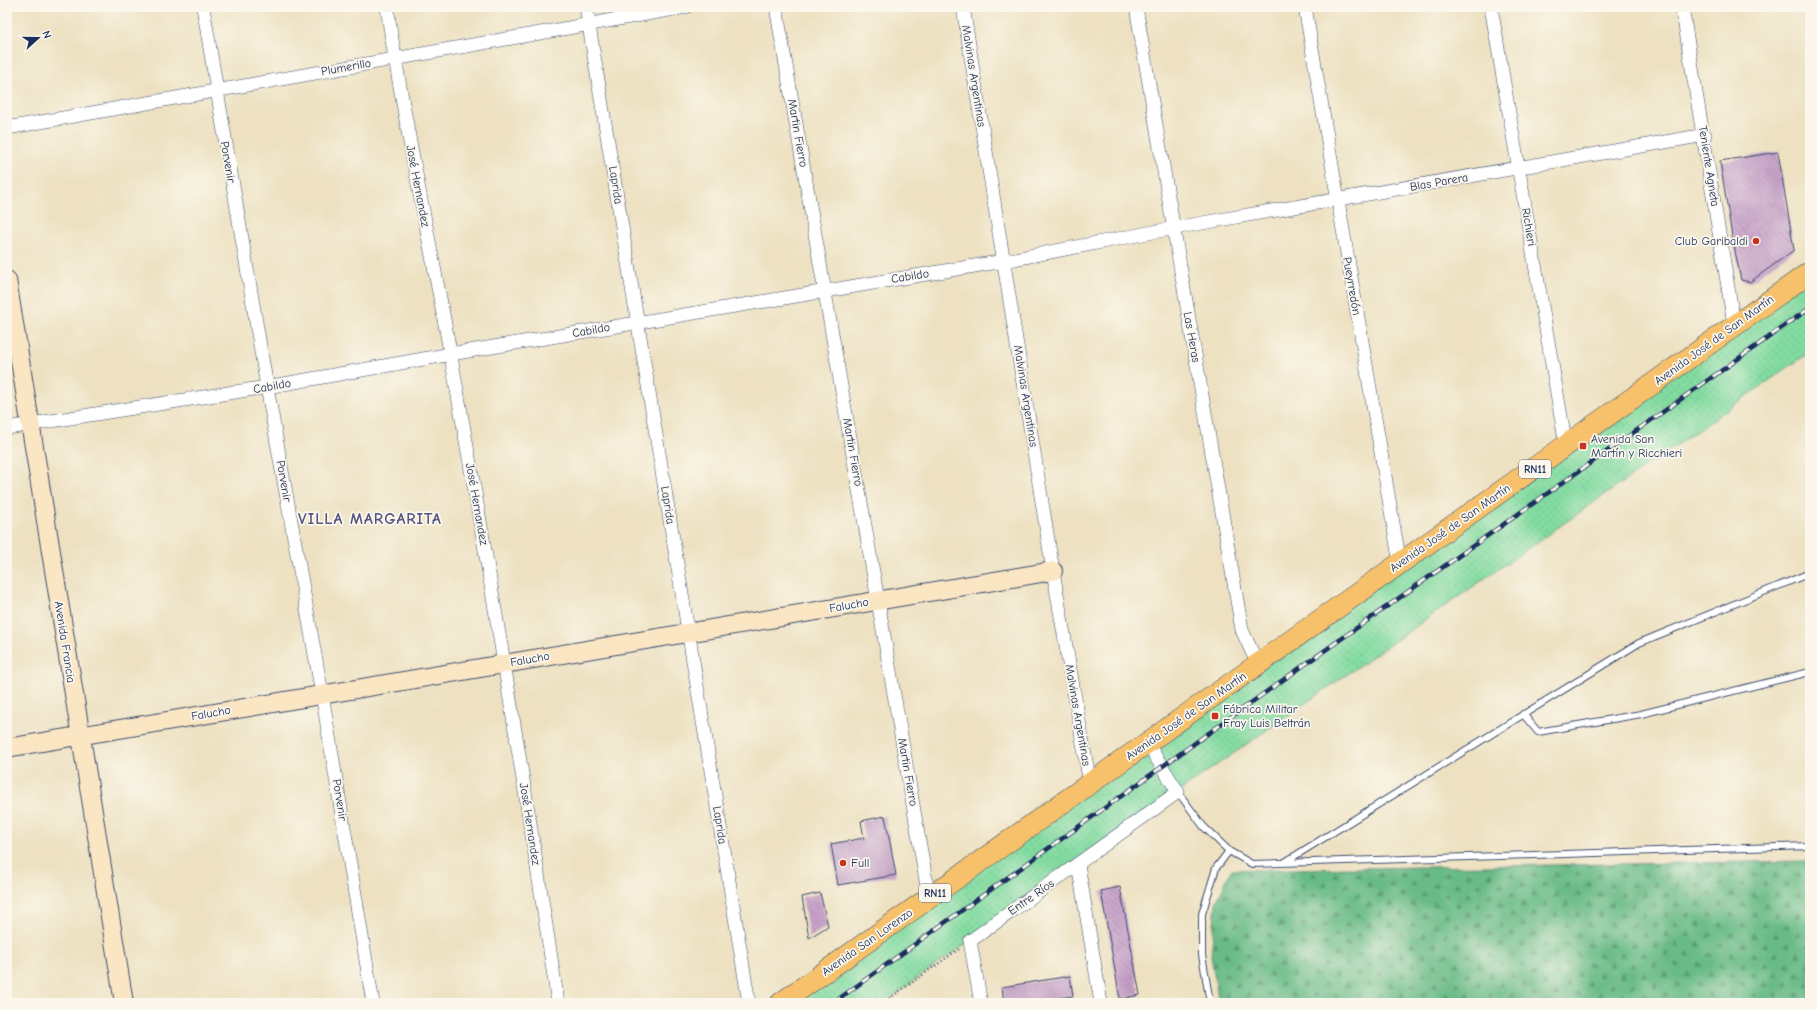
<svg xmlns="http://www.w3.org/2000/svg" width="1817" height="1010" font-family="'Comic Neue',sans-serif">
	<defs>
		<pattern id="grass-dots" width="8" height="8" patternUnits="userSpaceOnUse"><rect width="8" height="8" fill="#82dba0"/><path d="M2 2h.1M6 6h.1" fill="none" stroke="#70bc8c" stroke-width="1.8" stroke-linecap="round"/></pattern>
		<pattern id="forest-firs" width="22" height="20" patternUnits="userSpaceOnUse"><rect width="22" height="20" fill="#69bb86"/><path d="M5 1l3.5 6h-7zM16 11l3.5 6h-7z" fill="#569871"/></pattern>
		<pattern id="building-back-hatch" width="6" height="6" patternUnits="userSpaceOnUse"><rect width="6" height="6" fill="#c59ec7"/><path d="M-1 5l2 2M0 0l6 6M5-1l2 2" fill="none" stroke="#9f81a5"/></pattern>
	</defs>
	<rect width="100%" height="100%" fill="#fbf7ec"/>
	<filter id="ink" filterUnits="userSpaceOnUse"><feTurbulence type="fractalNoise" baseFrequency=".025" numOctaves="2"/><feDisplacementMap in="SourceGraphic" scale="8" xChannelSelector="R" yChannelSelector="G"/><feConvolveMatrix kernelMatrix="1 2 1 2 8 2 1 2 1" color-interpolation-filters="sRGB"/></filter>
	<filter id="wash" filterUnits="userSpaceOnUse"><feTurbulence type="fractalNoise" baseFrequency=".012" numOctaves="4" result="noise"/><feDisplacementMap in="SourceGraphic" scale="16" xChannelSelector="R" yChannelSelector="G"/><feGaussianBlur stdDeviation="0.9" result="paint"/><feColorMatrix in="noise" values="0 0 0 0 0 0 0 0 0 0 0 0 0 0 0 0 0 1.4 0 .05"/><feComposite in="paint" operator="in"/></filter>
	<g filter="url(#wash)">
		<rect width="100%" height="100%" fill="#ede1c1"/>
		<!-- grass -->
		<path fill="url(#grass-dots)" stroke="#4e857f" d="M1810 272V352L1178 792 883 1003H781Z"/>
		<!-- forest -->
		<path fill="url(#forest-firs)" stroke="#427572" d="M1810 861V1003H1219L1211 956 1216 903 1231 870Z"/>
		<g id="blocks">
			<!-- building -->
			<path fill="url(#building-back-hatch)" d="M1778 152 1794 250 1750 282 1741 280 1732 236 1720 161Z
				M885 816 896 875 838 885 831 844 864 838 861 821Z
				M1120 887 1140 995 1120 999 1101 891Z
				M820 893 828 926 809 938 802 897Z
				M1070 976 1073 996 1024 1003H1004L1002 987Z"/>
		</g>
	</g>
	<g filter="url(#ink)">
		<use href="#blocks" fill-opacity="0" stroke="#3a4a6d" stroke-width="1"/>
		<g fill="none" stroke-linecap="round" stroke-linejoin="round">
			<!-- lane casing -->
			<g stroke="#3a4a6d" stroke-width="8">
				<path id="lane" d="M1523 714 1538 732 1641 714 1810 672
					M1178 792 1203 826 1229 851 1252 864 1810 846
					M1285 862 1639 643 1810 573
					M1210 1003 1202 955V914L1216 868 1229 851"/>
			</g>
			<!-- street casing -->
			<g stroke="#3a4a6d" stroke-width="14">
				<path id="street" d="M203 7 267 387 322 694 373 1003
					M387 7C404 124 430 240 451 357 490 572 525 787 558 1003
					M586 7 749 1003
					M776 7 929 898
					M963 7 1053 571 1090 784
					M1136 7 1242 630 1258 665
					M1305 7 1400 564
					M1491 7 1566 446
					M1682 7 1734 324
					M7 128 686 7
					M7 428 267 387 451 354 1004 261 1174 228 1705 135
					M1078 864 1101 1003
					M981 1003 970 941 1178 792 1147 743"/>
			</g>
			<!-- secondary casing -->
			<g stroke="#3a4a6d" stroke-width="20">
				<path id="secondary" d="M7 280 124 1003
					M7 748 1053 571"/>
			</g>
			<!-- primary casing -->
			<g stroke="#3a4a6d" stroke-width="22">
				<path id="primary" d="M781 1003 1810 272"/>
			</g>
			<!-- path -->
			<path stroke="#3a4a6d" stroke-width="2.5" stroke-dasharray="1 3" stroke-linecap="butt" d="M883 1003 959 949"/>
			<!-- lane -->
			<use href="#lane" stroke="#fff" stroke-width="6"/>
			<!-- street -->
			<use href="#street" stroke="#fff" stroke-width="13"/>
			<!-- secondary -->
			<use href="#secondary" stroke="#fbe6c4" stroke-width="18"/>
			<!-- primary -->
			<use href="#primary" stroke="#f6c16b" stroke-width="21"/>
			<!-- rail casing -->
			<g stroke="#1b2f5e" stroke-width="4.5">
				<path id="rail" d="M833 1003 1273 687 1810 308"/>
			</g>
			<!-- rail -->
			<use href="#rail" stroke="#fbf7ec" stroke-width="3" stroke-dasharray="9" stroke-linecap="butt"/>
		</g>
	</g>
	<!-- markers -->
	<g fill="#c8321e" stroke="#fbf7ec" stroke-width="1.5">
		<circle cx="1756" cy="241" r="4"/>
		<rect x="1579" y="442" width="8" height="8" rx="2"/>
		<rect x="1211" y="712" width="8" height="8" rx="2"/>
		<circle cx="843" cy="863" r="4"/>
	</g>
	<g text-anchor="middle" stroke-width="3.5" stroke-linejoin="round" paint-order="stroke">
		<!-- shield labels -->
		<g fill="#fbf7ec" stroke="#5e6b89" stroke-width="1">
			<rect x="1519" y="460" width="32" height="18" rx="3"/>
			<rect x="919" y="884" width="32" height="18" rx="3"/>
		</g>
		<g font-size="11" font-weight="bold" fill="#1b2f5e">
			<text x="1535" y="473">RN11</text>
			<text x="935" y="897">RN11</text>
		</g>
		<!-- street labels -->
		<g font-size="12" fill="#1b2f5e" stroke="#fbf7ec">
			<text transform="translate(346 67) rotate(-10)" y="4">Plumerillo</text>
			<text transform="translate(974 76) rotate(81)" y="4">Malvinas Argentinas</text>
			<text transform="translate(798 133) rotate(80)" y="4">Martin Fierro</text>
			<text transform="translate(228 162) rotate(80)" y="4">Porvenir</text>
			<text transform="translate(1709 166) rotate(81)" y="4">Teniente Agneta</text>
			<text transform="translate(1439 182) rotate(-10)" y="4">Blas Parera</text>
			<text transform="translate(616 185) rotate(81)" y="4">Laprida</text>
			<text transform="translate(418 186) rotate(79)" y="4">José Hernandez</text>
			<text transform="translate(1529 227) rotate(80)" y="4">Richieri</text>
			<text transform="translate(910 276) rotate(-9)" y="4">Cabildo</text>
			<text transform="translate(1352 286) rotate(80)" y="4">Pueyrredón</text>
			<text transform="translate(591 330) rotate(-10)" y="4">Cabildo</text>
			<text transform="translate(1192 337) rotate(80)" y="4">Las Heras</text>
			<text transform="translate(1714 340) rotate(-36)" y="4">Avenida José de San Martín</text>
			<text transform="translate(272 386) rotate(-10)" y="4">Cabildo</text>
			<text transform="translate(1026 396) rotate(81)" y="4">Malvinas Argentinas</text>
			<text transform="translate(853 452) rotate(80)" y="4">Martin Fierro</text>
			<text transform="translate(284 481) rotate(80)" y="4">Porvenir</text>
			<text transform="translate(477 504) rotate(80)" y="4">José Hernandez</text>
			<text transform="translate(668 505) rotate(81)" y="4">Laprida</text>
			<text transform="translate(1450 528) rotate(-35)" y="4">Avenida José de San Martín</text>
			<text transform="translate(849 605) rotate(-10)" y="4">Falucho</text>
			<text transform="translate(65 642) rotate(81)" y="4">Avenida Francia</text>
			<text transform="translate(530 659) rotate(-10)" y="4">Falucho</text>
			<text transform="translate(211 713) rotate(-10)" y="4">Falucho</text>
			<text transform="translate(1078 715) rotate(80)" y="4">Malvinas Argentinas</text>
			<text transform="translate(1186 716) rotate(-35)" y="4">Avenida José de San Martín</text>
			<text transform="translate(908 772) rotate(80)" y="4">Martin Fierro</text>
			<text transform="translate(340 800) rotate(81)" y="4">Porvenir</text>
			<text transform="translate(530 824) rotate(81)" y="4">José Hernandez</text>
			<text transform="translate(720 825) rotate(81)" y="4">Laprida</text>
			<text transform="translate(1031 897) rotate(-35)" y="4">Entre Ríos</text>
			<text transform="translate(867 942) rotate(-35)" y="4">Avenida San Lorenzo</text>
		</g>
		<!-- poi labels -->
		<g font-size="12" fill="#1b2f5e" stroke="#fbf7ec" text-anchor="start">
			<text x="1748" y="245" text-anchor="end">Club Garibaldi</text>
			<text x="1591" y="443">Avenida San<tspan x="1591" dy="14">Martín y Ricchieri</tspan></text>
			<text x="1223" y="713">Fábrica Militar<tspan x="1223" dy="14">Fray Luis Beltrán</tspan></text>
			<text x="851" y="867">Full</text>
		</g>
		<!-- district labels -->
		<g font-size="16" font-weight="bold" letter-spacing="1" fill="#565683" stroke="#fbf7ec">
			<text x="370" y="524">VILLA MARGARITA</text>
		</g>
	</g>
	<!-- margin -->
	<rect width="1817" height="1010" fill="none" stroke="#fbf7ec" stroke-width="24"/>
	<!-- north arrow -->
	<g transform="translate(38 38) rotate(69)" stroke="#fbf7ec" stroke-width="3" paint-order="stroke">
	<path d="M0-3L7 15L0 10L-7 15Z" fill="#1b2f5e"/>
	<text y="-6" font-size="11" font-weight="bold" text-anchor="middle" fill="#1b2f5e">N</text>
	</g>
</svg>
